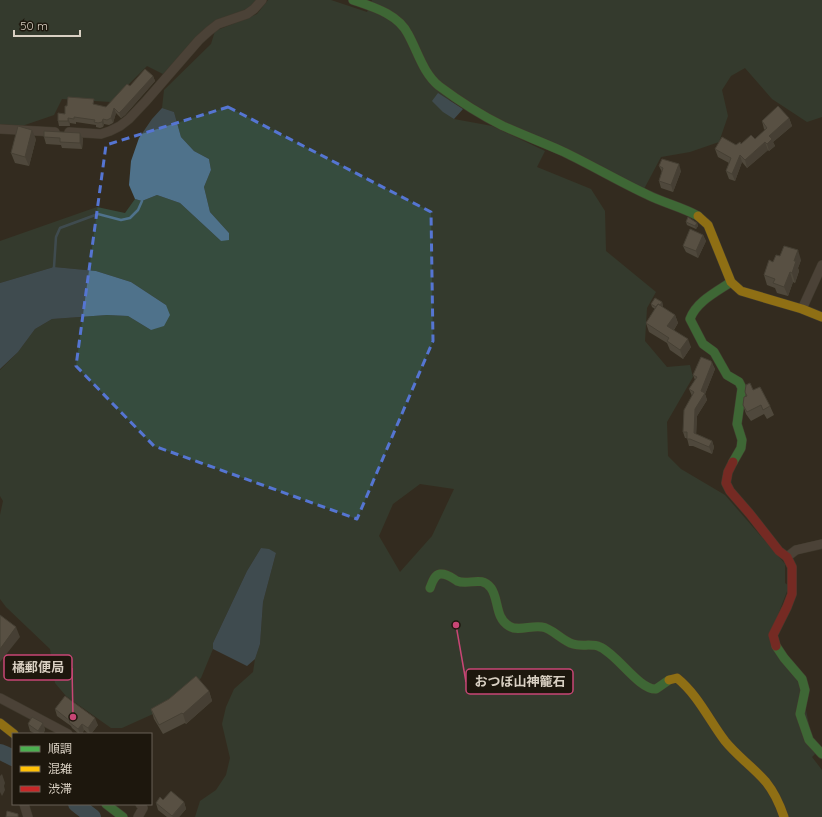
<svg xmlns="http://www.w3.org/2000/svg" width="822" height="817" font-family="Quicksand,'Noto Sans JP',sans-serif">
	<rect width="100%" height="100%" fill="#332c1f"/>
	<!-- green -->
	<path fill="#364c3e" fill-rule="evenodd" d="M0 0H257L251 7 210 25 163 74 147 66 111 102 62 99 54 115 22 126 0 124Z
		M268 0H331L367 12 372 0H822V117L807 122 772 99 745 68 731 76 722 90 728 116 719 142 690 152 661 157 644 189 503 122 446 87 454 119 492 126 545 151 537 167 591 189 605 211 606 251 656 292 647 308 645 341 667 367 690 365 693 377 667 422 668 456 681 469 725 495 785 564V583L789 586 769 638 801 686 815 754 812 757 822 770V817H195L200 801 216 790 226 775 230 758 222 724 226 707 234 689 253 672 255 659 260 644 263 602 276 553 261 548 247 571 213 643V649L201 678 173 705 122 728H111L66 696 55 683 50 649 6 607 0 599V515L3 501 0 496V370L18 352 35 329 52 319 107 315 128 316 151 330 166 305 131 282 96 271 54 267 0 283V241L97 207 125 213 135 199 142 201 157 195 180 203 221 241 229 233 210 212 204 187 211 170 209 159 194 151 181 137 174 112 162 108 164 90 211 44 215 31 257 14ZM420 484 454 489 432 536 400 572 379 536 393 504Z"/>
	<!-- water -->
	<path fill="#4f728b" d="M438 93 463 109 454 119 443 112 432 101Z
		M162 108 174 112 181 137 194 151 209 159 211 170 204 187 210 212 229 233V240L221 241 180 203 157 195 142 201 135 199 129 185 131 161 139 138 152 119Z
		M54 267 96 271 131 282 166 305 170 315 164 326 151 330 128 316 107 315 52 319 35 329 18 352 0 369V283Z
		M261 548 269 549 276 553 263 602 260 644 255 659 247 666 213 649V643L247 571Z"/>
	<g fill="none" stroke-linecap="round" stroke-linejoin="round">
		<!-- stream -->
		<path stroke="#4f728b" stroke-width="2.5" d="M53 270 54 267 56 237 60 228 98 214 121 220 130 218 138 210 142 201"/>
		<!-- river -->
		<path stroke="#4f728b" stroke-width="16" d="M0 752 5 754 13 758
			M76 804 93 817"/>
		<!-- street casing -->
		<g stroke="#4f493e" stroke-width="10">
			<path id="street" d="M0 129 55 132
				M69 132 101 134 110 131 120 126 129 119 146 101 199 40 209 31 218 24 247 14 254 9 262 0
				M802 309 822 265
				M787 557 796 550 822 544
				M0 698 68 734
				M24 804 28 817
				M138 817 143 808 140 804"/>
		</g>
		<!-- fast casing -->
		<g stroke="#4f493e" stroke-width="10">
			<path id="fast" d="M353 0C373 7 398 14 408 34 418 52 423 73 439 86 459 101 481 115 503 126 523 135 544 143 564 152 593 166 620 182 648 195 664 203 682 207 698 216
				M731 282C716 292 696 302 690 319L703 344 714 352 727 375 739 382 742 388 737 424 742 440 741 448 733 462
				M430 588C432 583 434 575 440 574 447 573 452 578 457 581 469 586 481 575 491 588 499 599 495 618 509 626 518 632 531 625 542 627 552 628 562 641 573 644 582 647 592 643 600 647 617 654 639 690 656 689L669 680
				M776 646 784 658 802 679 805 690 800 714 809 740 822 754
				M106 804 123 817"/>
		</g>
		<!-- slow casing -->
		<g stroke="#4f493e" stroke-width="10">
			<path id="slow" d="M698 216 708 225 731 282 741 291 802 309 822 317
				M669 680 677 678C698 695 709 720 725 741 737 756 753 767 766 782 774 792 780 805 784 817
				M0 723 14 734"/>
		</g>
		<!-- jam casing -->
		<g stroke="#4f493e" stroke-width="10">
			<path id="jam" d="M733 462 728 472 726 483 730 491 750 514 779 551 787 557 792 567V594L787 607 773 635 776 646"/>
		</g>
		<!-- street -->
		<use href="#street" stroke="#695e55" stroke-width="9"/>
		<!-- fast -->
		<use href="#fast" stroke="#4caf50" stroke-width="9"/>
		<!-- slow -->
		<use href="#slow" stroke="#ffc107" stroke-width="9"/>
		<!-- jam -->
		<use href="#jam" stroke="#c62828" stroke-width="9"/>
	</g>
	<!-- wall -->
	<path fill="#726c5f" d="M153 76 155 81 125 115 121 118 116 113 113 123 109 125 104 124 103 127 100 128 96 127V125L76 122V124L70 123V126H59L58 121 65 114 106 107 130 86Z
		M789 118 792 126 773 142 775 146 769 151 768 150 747 168 742 162 735 181 729 179 726 171 729 163 718 157 715 149 736 145 755 139 765 130 764 129 762 121Z
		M80 133 83 139 82 149 62 148 61 145 46 144 44 137Z
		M36 139 29 166 15 163 11 153Z
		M659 166 681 171 673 192 661 188 659 181 662 172Z
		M686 222 697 223 698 226 696 229 687 225Z
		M703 235 706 241 698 258 686 252 683 246Z
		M780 256 801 260 798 268 799 271 795 283 793 282 788 296 777 293 775 288 767 285 764 275 773 262Z
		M662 302 663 306 662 307 675 315 678 323 674 330 691 347 683 359 670 350 667 343 649 332 646 323 655 309 652 307 651 304Z
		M712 363 715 369 705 394 707 400 697 416 696 434 712 441 714 447 712 454 693 446H689L687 438H685L683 432 692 396 689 389 695 380 693 375Z
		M753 390 770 406 774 415 767 419 764 414 751 421 746 414 743 405 746 396 745 392Z
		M209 691 212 701 186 724 185 723 163 734 154 719 151 709Z
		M55 709 98 725 91 734H89L84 730 82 734H79L72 728 71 726 57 716Z
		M43 723 45 730 43 734H36L30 731 28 724Z
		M184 802 186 809 179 817H167L158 810 156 803Z"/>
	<!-- shaded-wall -->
	<path fill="#5d584e" d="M153 76 155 81 125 115 121 118 119 113Z
		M114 108 116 113 113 123 111 118Z
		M68 118 70 123V126L68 121Z
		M789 118 792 126 773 142 775 146 769 151 767 144 769 136Z
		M103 119 104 124 103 127 102 122Z
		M32 130 36 139 29 166 25 157Z
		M80 133 83 139 82 149 80 143Z
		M765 142 768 150 747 168 745 160Z
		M740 155 742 162 735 181 732 174Z
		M679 164 681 171 673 192 671 185Z
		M697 223 698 226 696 229 695 226Z
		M703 235 706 241 698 258 696 251Z
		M798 250 801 260 798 268 799 271 795 283 792 273 794 261Z
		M790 272 793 282 788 296 784 287Z
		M662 302 663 306 659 312 658 308Z
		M675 315 678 323 671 334 667 326Z
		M688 339 691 347 683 359 680 350Z
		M712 363 715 369 705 394 707 400 697 416 696 440 694 433 695 409 701 391Z
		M712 441 714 447 712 454 709 447Z
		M16 627 20 637 0 662V649Z
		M209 691 212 701 186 724 183 714Z
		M95 718 98 725 91 734H90L88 728Z
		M43 723 45 730 43 734H40L38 731Z
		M82 724 84 730 82 734H80L78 729Z
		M2 774 5 783 4 786 5 790 2 796 0 792V776Z
		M184 802 186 809 179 817H172Z"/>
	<!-- building -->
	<path fill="#857d6f" stroke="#5d584e" d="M145 69 153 76 123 109 119 113 114 108 111 118 107 120 103 119 102 122 98 123 94 122 95 120 74 117V119L68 118V121H58V113L65 114V106H67L68 97 94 99 93 104 106 107 127 84 130 86Z
		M778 106 789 118 769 136 772 139 767 144 765 142 745 160 740 155 732 174 726 171 731 158 715 149 722 137 736 145 740 142 741 144 751 135 755 139 767 128 762 121Z
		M18 126 32 130 25 157 11 153Z
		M44 131 80 133V143L60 142V138L44 137Z
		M662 159 679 164 671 185 659 181 663 168 659 166Z
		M688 217 697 223 695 226 686 222Z
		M690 229 703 235 696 251 683 246Z
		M784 246 798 250 794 261H796L792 273 790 272 784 287 773 283 775 279 764 275 769 260 773 262 776 255 780 256Z
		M655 298 662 302 660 305 658 304 656 307 651 304Z
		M658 304 675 315 667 326 688 339 680 350 667 341 669 338 646 323Z
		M701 357 711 361 712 363 701 391 705 393 695 409 694 433 712 441 709 447 690 439H687V432H683L684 410 694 392 689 389 697 377 693 375Z
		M750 383 753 390 760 387 770 406 763 410 761 405 747 412 743 405 744 397 747 396 745 392 746 385Z
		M0 615 16 627 0 649Z
		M196 676 209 691 183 714 182 713 159 725 151 709 169 699Z
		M65 696 95 718 88 728 82 724 78 729 69 722 70 721 55 709Z
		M32 717 43 723 38 731 28 724Z
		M171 791 184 802 172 816 156 803 160 797 163 800Z
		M7 811 18 814V817H6Z"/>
	<!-- marked area -->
	<path d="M0 0H822V817H0ZM228 107 431 212 433 341 357 519 154 446 76 366 106 145Z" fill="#332c1f" fill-opacity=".55" fill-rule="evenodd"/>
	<path fill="none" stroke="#5575d2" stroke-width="3" stroke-dasharray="8 5" stroke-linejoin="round" d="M228 107 431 212 433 341 357 519 154 446 76 366 106 145Z"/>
	<!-- callouts -->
	<path fill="none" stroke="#c84675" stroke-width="1.5" d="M73 717L72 668M456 625L466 682"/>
	<g fill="#c84675" stroke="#1d170d" stroke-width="1.5">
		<circle cx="73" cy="717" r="4"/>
		<circle cx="456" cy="625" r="4"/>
	</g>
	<g fill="#1d170d" stroke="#c84675" stroke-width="1.5">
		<rect x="4" y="655" width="68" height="25" rx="4"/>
		<rect x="466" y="669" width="107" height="25" rx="4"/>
	</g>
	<g font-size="13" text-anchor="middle" font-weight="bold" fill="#d9d0c3">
		<text x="38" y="672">橘郵便局</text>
		<text x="520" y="686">おつぼ山神籠石</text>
	</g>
	<!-- legend -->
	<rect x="12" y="733" width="140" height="72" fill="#1d170d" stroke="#686156"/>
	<rect x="20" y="746" width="20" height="6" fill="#4caf50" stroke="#686156"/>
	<text x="48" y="753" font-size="12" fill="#d9d0c3">順調</text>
	<rect x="20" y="766" width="20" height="6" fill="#ffc107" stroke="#686156"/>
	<text x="48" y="773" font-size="12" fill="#d9d0c3">混雑</text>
	<rect x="20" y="786" width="20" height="6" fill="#c62828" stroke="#686156"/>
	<text x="48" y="793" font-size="12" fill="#d9d0c3">渋滞</text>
	<!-- scale -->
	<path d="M14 30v6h66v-6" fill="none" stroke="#d9d0c3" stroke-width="2"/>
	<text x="20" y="30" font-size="12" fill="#d9d0c3" stroke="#1d170d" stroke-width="3" paint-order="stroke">50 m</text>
</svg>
